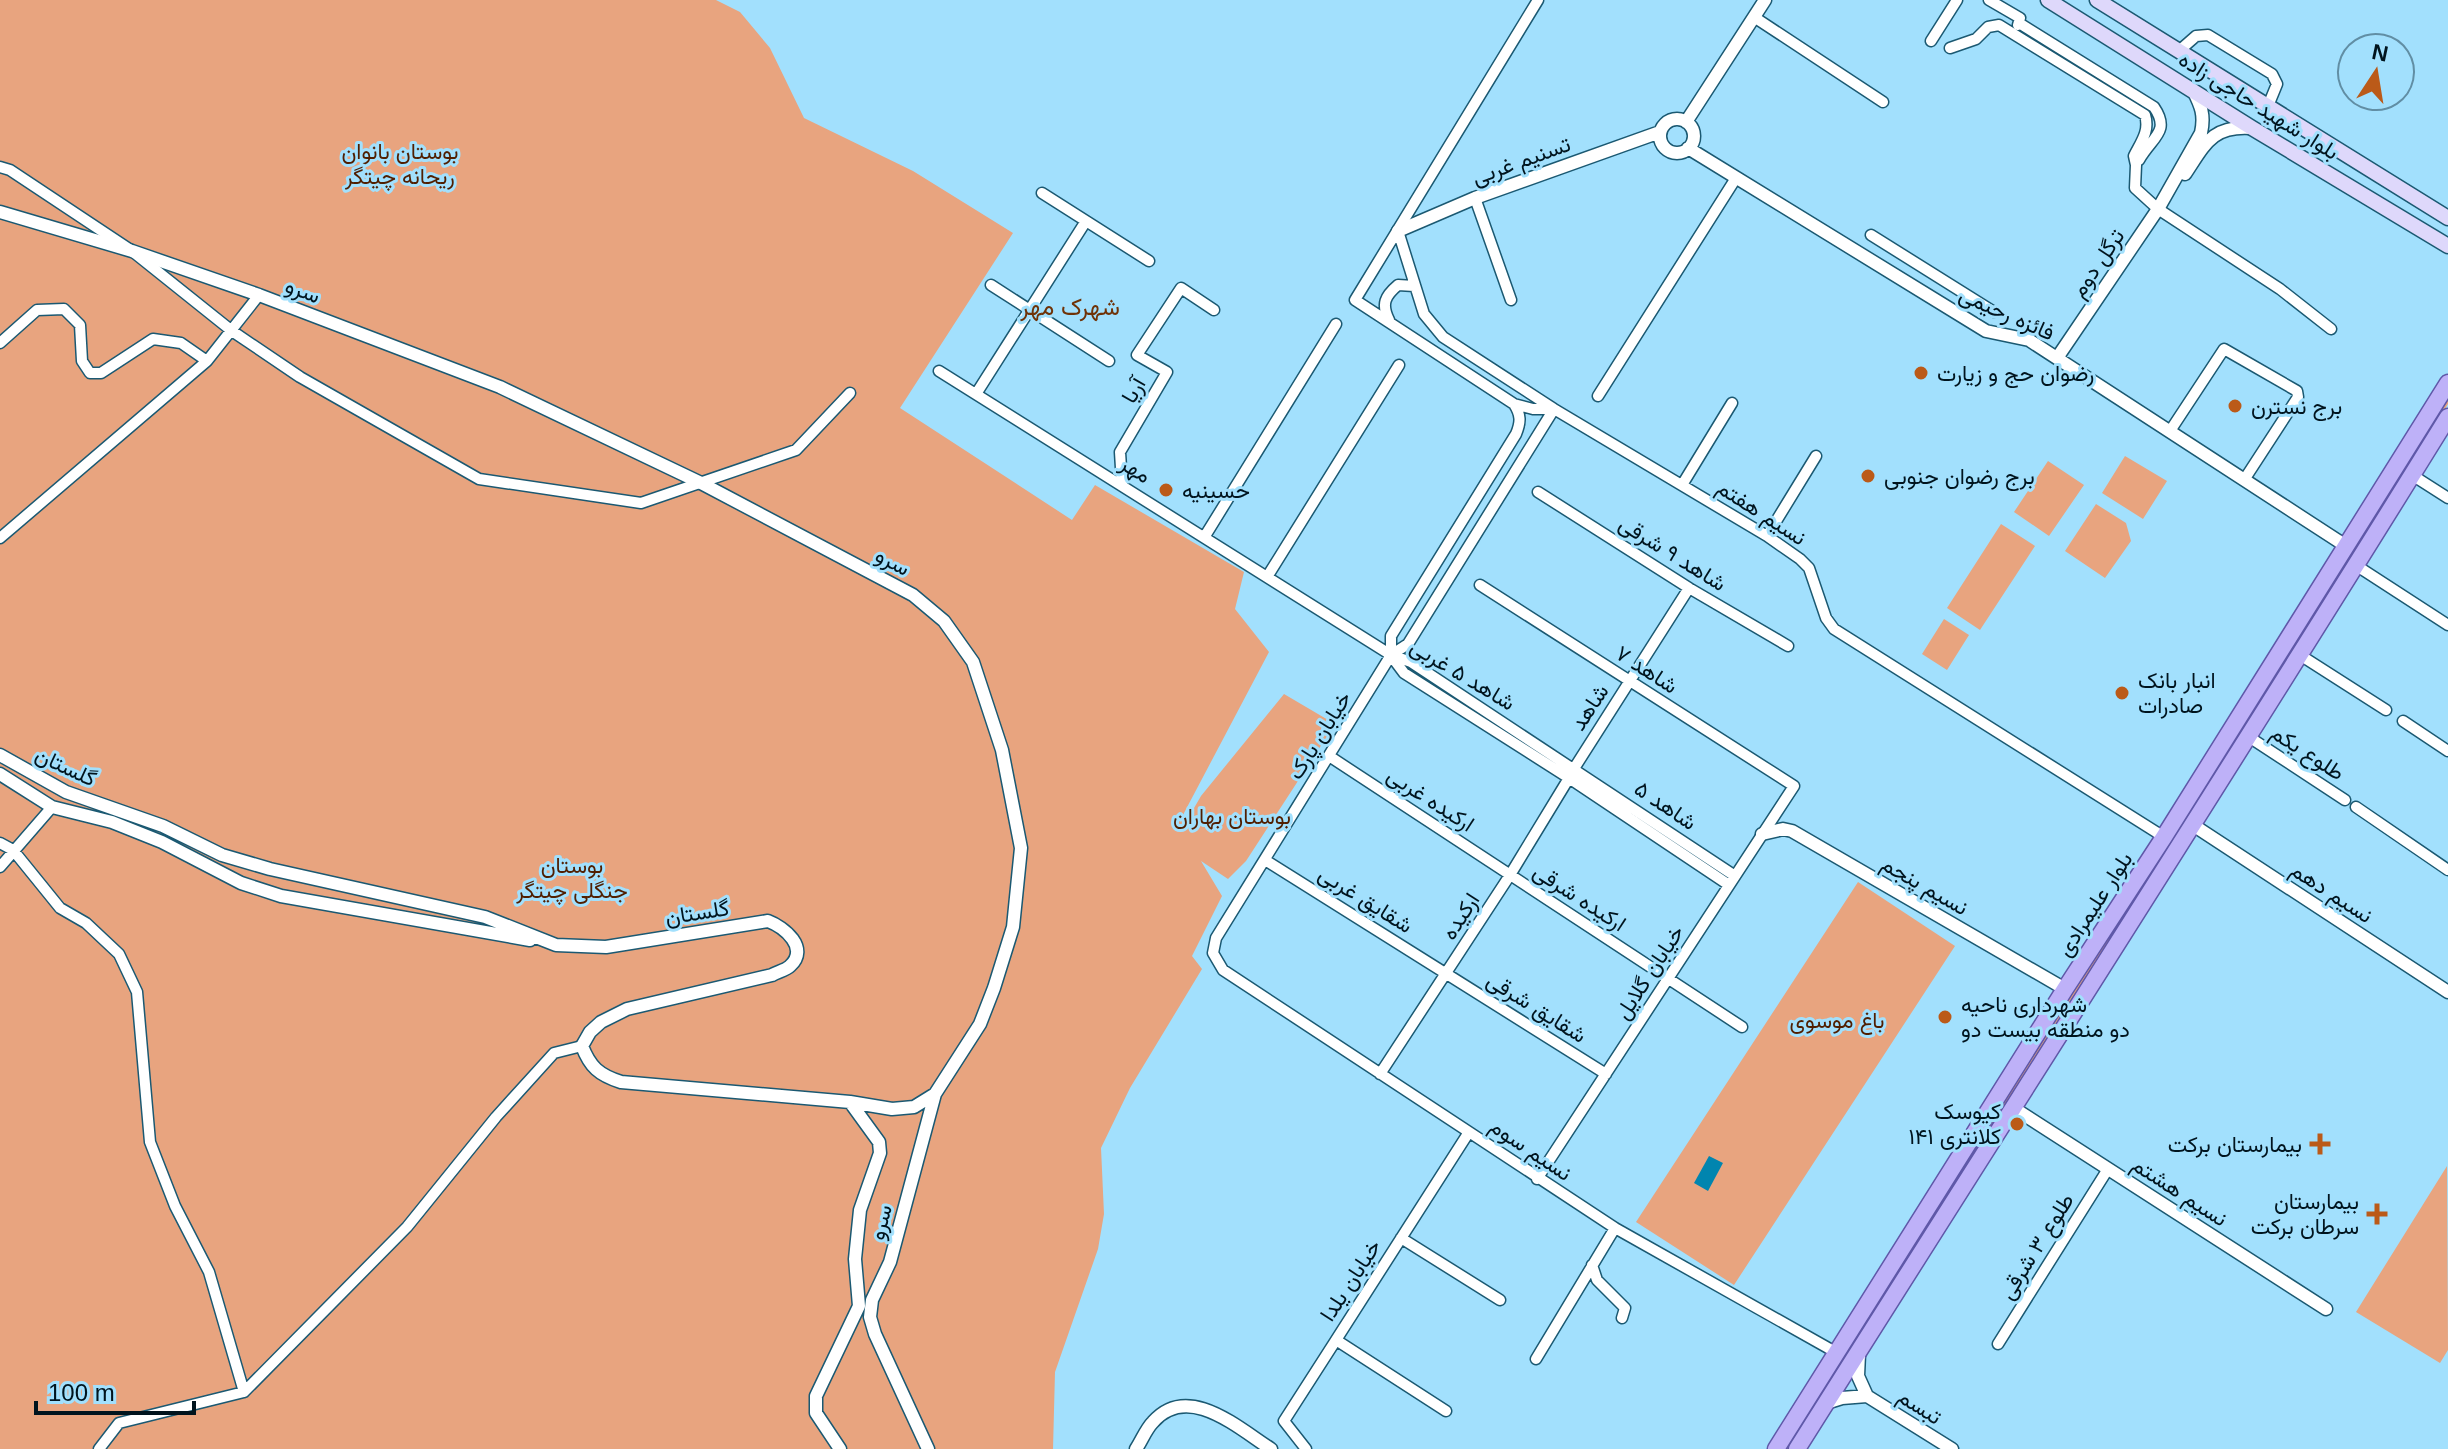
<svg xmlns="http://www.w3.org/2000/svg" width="2448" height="1449" font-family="Helvetica,Vazirmatn,sans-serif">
	<rect width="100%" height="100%" fill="#a2e0fd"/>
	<!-- green -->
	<path fill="#e8a47f" d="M0 0H716L740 12 770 48 804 118 913 171 1013 233 900 408 1072 520 1095 485 1244 572 1235 609 1269 652 1184 813 1183 827 1201 796 1284 694 1335 724 1246 861 1228 879 1201 861 1222 896 1192 956 1202 969 1130 1088 1101 1148 1104 1214 1098 1249 1055 1372 1053 1449H0Z
		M2448 395V404L1790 1449H1784Z
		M2125 456 2167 481 2143 519 2102 493Z
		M2048 461 2084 485 2049 536 2014 512Z
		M2096 504 2126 523 2131 541 2105 578 2065 551Z
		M2001 524 2035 546 1980 630 1947 608Z
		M1944 619 1969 635 1947 670 1922 654Z
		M1858 882 1955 946 1734 1285 1636 1222Z
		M2447 1166 2448 1350 2440 1363 2356 1312Z"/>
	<!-- water -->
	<path fill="#0185af" d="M1709 1156 1723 1163 1708 1191 1694 1183Z"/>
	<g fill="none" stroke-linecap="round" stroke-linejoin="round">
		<!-- minor casing -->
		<g stroke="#1b5972" stroke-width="13">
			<path id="minor" d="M1538 0 1355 300 1514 404 1533 409H1554
				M1989 0 2020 18 2018 25
				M1754 17 1883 102
				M2019 23 2154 107C2171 132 2152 137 2139 160
				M1931 41 1957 0
				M1950 48 1976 39 1988 27 1999 25 2145 115C2150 131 2141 142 2134 156L2136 165 2135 188 2158 209 2280 289 2331 329
				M2180 50 2196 36 2208 35 2272 74 2277 84 2268 106
				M0 167 10 170 132 251 232 331 300 377 479 479 641 503 796 450 850 393
				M1042 193 1149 261
				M1475 198 1511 300
				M1398 231 1424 314 1443 337 1554 409 1767 536 1800 559 1809 568 1826 618 1834 629 2164 837
				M1871 235 1994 312
				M991 285 1109 361
				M1389 320C1381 304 1385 296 1398 285L1414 286
				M0 343 37 310 64 309 80 325 82 361 90 373H101L153 339 181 343 207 361
				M939 371 1391 655 1411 662 1735 876
				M976 394 1086 221
				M1598 396 1736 178
				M1554 409 1408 644 1391 655 1216 938 1213 953 1223 970 1615 1228 1837 1353
				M2170 431 2224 349 2297 391 2298 397 2244 480
				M2412 475 2448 498
				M1122 484 1120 452 1167 372 1137 355 1181 288 1214 310
				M1682 485 1732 403
				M1538 492 1689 588 1788 646
				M1205 536 1336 324
				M1767 536 1816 456
				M0 538 207 361 259 295
				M2357 566 2448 625
				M1267 577 1399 365
				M1480 585 1794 786 1537 1179
				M1391 655V636L1516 434C1521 422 1521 415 1514 404
				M2300 655 2386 710
				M1392 657 1404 673 1569 778 1729 885
				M2403 721 2448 751
				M2249 737 2345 800
				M1329 756 1742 1027
				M1575 767 1689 588
				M2356 807 2448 870
				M0 843 13 850 60 908 86 923 119 954 137 992 150 1142 175 1206 209 1272 244 1392
				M1265 860 1606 1074
				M0 867 52 807
				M1380 1074 1510 875 1569 778
				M1401 1238 1500 1300
				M1592 1265 1597 1280 1625 1308 1622 1318
				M1998 1344 2108 1169
				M1536 1359 1615 1228
				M1446 1411 1336 1340 1469 1132
				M99 1449 119 1423 244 1392 407 1227 496 1117 554 1053 582 1046
				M1306 1449 1284 1421 1336 1340"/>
		</g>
		<!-- tertiary casing -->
		<g stroke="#1b5972" stroke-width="15">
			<path id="tertiary" d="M1660 136a17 17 0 1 1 34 0a17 17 0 1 1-34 0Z
				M1686 122 1765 0
				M1688 148 1986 331 2029 340 2346 546
				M2185 174C2205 144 2212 125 2252 128
				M0 212 132 251 259 295 500 387 701 483 913 595 944 621 973 662 1002 750 1021 848 1013 927 994 988 980 1024 935 1094 890 1262 872 1300 870 1317 875 1334 928 1449
				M1398 231 1475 198 1660 132
				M2057 358 2158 209 2201 133C2205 115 2201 106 2193 90
				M0 755 66 792 163 826 222 855 270 869 485 917 556 945 606 947 768 921C784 927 810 948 790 966 786 970 777 972 772 975L627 1009 601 1022 590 1032 582 1046C590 1067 599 1075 621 1082L850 1102 892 1109 914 1107 935 1094
				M0 774 52 807 112 822 162 842 241 883 281 896 530 940
				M2193 825 2448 992
				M1762 834 1783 829 1792 831 2065 989
				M2012 1107 2326 1309
				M1859 1354 1858 1376 1867 1396 1952 1449
				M1826 1403 1842 1398 1867 1396
				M840 1449 816 1413V1396L859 1306 855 1259 860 1210 880 1153 879 1142 850 1102
				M1136 1449C1142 1440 1146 1429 1153 1422 1188 1382 1238 1428 1271 1449"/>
		</g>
		<!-- secondary casing -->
		<g stroke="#1b5972" stroke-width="17">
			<path id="secondary" d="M2048 0 2252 128 2448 246
				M2097 0 2448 218"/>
		</g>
		<!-- primary casing -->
		<g stroke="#5f58a8" stroke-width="19">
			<path id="primary" d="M1776 1449 2065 989 2164 837 2448 383
				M1797 1449C2014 1105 2234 763 2448 417"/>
		</g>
		<!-- minor -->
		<use href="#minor" stroke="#fff" stroke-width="10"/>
		<!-- tertiary -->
		<use href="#tertiary" stroke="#fff" stroke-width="12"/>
		<!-- secondary -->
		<use href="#secondary" stroke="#ded8fb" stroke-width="14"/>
		<!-- primary -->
		<use href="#primary" stroke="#beb1f8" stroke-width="16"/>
	</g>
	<!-- markers -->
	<g fill="#bb5a18" stroke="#a2e0fd" stroke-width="3">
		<circle cx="1921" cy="373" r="8"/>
		<circle cx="2235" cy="406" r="8"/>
		<circle cx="1868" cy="476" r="8"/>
		<circle cx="1166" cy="490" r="8"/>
		<circle cx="2122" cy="693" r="8"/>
		<circle cx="1945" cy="1017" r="8"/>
		<circle cx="2017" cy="1124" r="8"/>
		<path d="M2316 1132h8v8h8v8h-8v8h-8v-8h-8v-8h8z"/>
		<path d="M2373 1202h8v8h8v8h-8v8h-8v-8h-8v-8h8z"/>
	</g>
	<g text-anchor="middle" stroke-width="6" stroke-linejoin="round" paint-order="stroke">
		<!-- street labels -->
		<g font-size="22" fill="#00141e" stroke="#a2e0fd">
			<text transform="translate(2259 105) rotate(32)" y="8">بلوار شهید حاجی زاده</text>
			<text transform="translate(1521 160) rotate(-20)" y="8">تسنیم غربی</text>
			<text transform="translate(2097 263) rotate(-56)" y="8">ترگل دوم</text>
			<text transform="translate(303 290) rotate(21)" y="8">سرو</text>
			<text transform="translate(2007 313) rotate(24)" y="8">فائزه رحیمی</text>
			<text transform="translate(1133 390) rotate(-60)" y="8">آریا</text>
			<text transform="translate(1136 469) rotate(32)" y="8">مهر</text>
			<text transform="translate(1762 512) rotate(33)" y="8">نسیم هفتم</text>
			<text transform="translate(1673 553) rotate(32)" y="8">شاهد ۹ شرقی</text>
			<text transform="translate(893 561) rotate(28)" y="8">سرو</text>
			<text transform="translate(1647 669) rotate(33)" y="8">شاهد ۷</text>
			<text transform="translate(1463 674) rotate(31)" y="8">شاهد ۵ غربی</text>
			<text transform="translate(1589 707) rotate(-57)" y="8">شاهد</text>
			<text transform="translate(1319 735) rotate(-58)" y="8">خیابان پارک</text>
			<text transform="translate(2308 752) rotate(33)" y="8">طلوع یکم</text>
			<text transform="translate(66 766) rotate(25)" y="8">گلستان</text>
			<text transform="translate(1431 799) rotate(33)" y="8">ارکیده غربی</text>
			<text transform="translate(1666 805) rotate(34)" y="8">شاهد ۵</text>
			<text transform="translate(1925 885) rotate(30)" y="8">نسیم پنجم</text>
			<text transform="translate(2332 892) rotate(33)" y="8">نسیم دهم</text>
			<text transform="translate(1580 897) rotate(33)" y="8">ارکیده شرقی</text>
			<text transform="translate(1366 899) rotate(32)" y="8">شقایق غربی</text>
			<text transform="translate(2094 904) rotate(-57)" y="8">بلوار علیمرادی</text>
			<text transform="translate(697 912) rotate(-9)" y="8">گلستان</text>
			<text transform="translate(1460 916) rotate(-57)" y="8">ارکیده</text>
			<text transform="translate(1649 972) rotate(-57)" y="8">خیابان گلایل</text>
			<text transform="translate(1537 1007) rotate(32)" y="8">شقایق شرقی</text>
			<text transform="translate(1531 1149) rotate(34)" y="8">نسیم سوم</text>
			<text transform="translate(2180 1191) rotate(33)" y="8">نسیم هشتم</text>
			<text transform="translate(880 1222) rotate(-75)" y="8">سرو</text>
			<text transform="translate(2036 1246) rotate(-58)" y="8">طلوع ۳ شرقی</text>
			<text transform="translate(1350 1280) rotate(-57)" y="8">خیابان یلدا</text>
			<text transform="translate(1920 1406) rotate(32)" y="8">تبسم</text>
		</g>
		<!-- park labels -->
		<g font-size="22" fill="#501e00" stroke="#a2e0fd">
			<text x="400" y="159">بوستان بانوان<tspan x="400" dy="25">ریحانه چیتگر</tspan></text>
			<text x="1232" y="824">بوستان بهاران</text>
			<text x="572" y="873">بوستان<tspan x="572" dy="25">جنگلی چیتگر</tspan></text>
			<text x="1837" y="1028">باغ موسوی</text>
		</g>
		<!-- poi labels -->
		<g font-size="22" fill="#00141e" stroke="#a2e0fd" text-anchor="start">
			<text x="1937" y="381">رضوان حج و زیارت</text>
			<text x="2251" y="414">برج نسترن</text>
			<text x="1884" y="484">برج رضوان جنوبی</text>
			<text x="1182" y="498">حسینیه</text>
			<text x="2138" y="688">انبار بانک<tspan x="2138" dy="25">صادرات</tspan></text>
			<text x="1961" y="1012">شهرداری ناحیه<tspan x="1961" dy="25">دو منطقه بیست دو</tspan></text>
			<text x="2001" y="1119" text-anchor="end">کیوسک<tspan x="2001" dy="25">کلانتری ۱۴۱</tspan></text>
			<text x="2302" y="1152" text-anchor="end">بیمارستان برکت</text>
			<text x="2359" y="1209" text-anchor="end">بیمارستان<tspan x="2359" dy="25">سرطان برکت</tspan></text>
		</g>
		<!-- neighbourhood labels -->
		<g font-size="24" fill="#6f3207" stroke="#a2e0fd">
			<text x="1070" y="315">شهرک مهر</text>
		</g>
	</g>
	<!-- north arrow -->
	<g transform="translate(2376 72) rotate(12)"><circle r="38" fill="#a2e0fd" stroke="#618ea4" stroke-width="2"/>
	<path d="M0-6L14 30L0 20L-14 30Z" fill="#bb5a18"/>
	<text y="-12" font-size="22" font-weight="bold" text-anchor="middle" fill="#00141e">N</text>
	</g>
	<!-- scale -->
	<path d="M36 1401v12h158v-12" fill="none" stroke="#00141e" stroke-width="4"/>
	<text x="48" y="1401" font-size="24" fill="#00141e" stroke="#a2e0fd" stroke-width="6" paint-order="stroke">100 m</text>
</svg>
